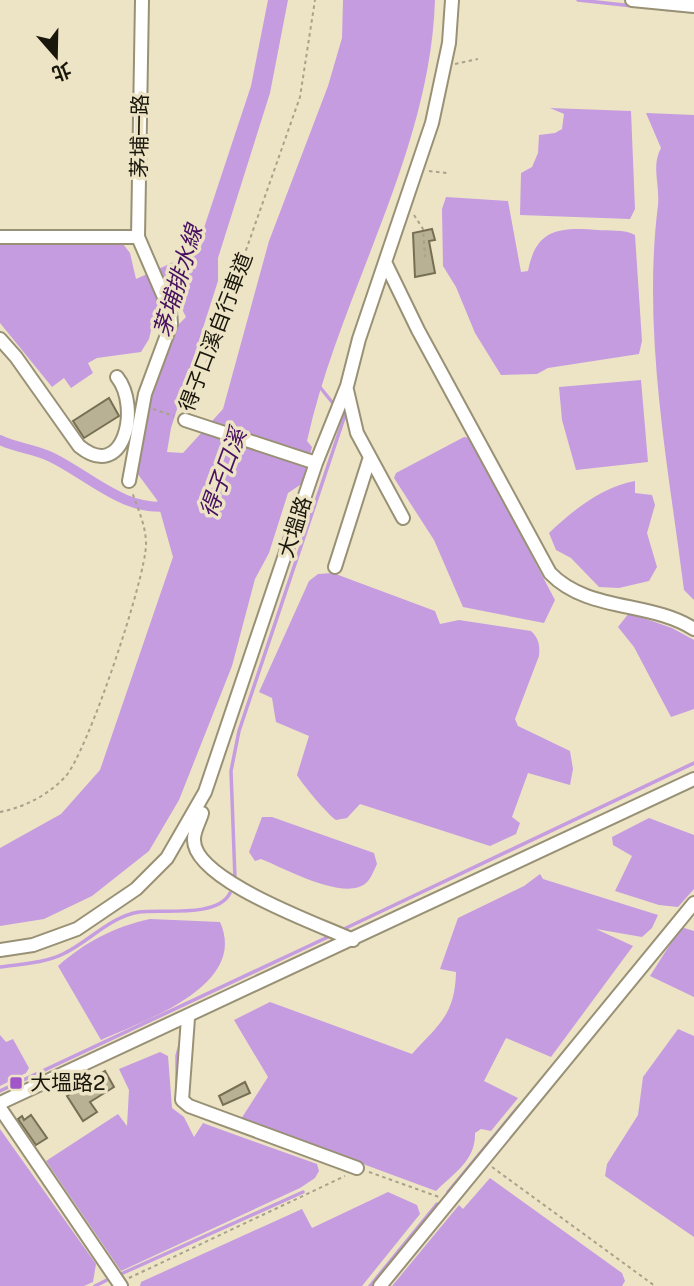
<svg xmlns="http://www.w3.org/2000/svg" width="694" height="1286" font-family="'Public Sans','Noto Sans TC',sans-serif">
	<rect width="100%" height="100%" fill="#ede4c6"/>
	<!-- water -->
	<path fill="#c59ce0" d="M268 0H288L270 93 218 258V281L171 428 167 452 183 453 223 409 269 241 328 86 342 38 343 0H435C430 155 340 292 307 441L312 447 303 483 288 493 269 553 255 579 232 666 179 800 149 851 92 896 44 919 0 926V848L61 814 100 770 173 557 157 500 137 473 150 390 178 325 186 317 179 303 155 313 149 339 141 352 97 358 88 363 93 373 71 388 64 378 52 387 0 323V243L123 244 130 253 136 279 196 252 251 86Z
		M550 108 631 111 635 209 630 219 520 215 521 173 532 167 538 153 539 135 555 133 562 129 564 114Z
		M646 113 694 115V600L684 590C668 464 642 332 658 205 660 185 651 166 661 148Z
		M446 197 508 201 521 272 528 271C536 229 559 227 597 230 609 231 624 229 635 235L642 341 639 354 548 368 537 374 501 375 475 333 456 287 443 266 442 209Z
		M641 380 648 462 576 470 562 420 559 387Z
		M464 437 470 438 555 600 544 623 463 607 434 540 394 478 396 473Z
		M635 481V493L652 495 655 505 647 533 657 567 649 581 619 588 599 587 571 558 556 550 549 533C573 510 602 487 635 481Z
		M333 573 435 611 440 624 459 620 531 631C539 639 540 645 539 656L515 719 518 726 570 751 573 769 570 785 528 773 512 817 520 823 516 834 490 846 360 804 347 818 336 820C329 816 302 784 297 775L309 736 276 722 272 698 259 692 309 581 318 574Z
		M629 613 672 628 694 640V709L671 717 634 647 618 627Z
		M262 817H272L374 853 377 864C374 870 371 879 366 883 345 902 284 868 261 859L255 861 249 852Z
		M649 818 694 835V889L678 907 659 905 615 891 632 856 613 845 612 837Z
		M540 874 543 879 658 915 652 928 642 937 596 929 633 946 551 1057 506 1038 484 1081 518 1098 491 1131 481 1129 475 1133C476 1160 454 1173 436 1191L241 1119 268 1077 234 1020 270 1002 412 1054C439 1024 455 1015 456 972L440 969 458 918 524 886Z
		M150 919 220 922C249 986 143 1021 101 1040L58 966C85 942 114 927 150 919Z
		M681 927 694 931V997L650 976Z
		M678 1029 694 1036V1237L605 1176 607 1164 638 1115 643 1077Z
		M0 1035 6 1042 13 1039 29 1068 26 1073 0 1086Z
		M160 1052 168 1056 172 1108 184 1117 194 1137 203 1123 211 1126 317 1164 319 1171 315 1178 300 1188 121 1271 46 1161 118 1114 127 1126 129 1090 119 1069Z
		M0 1129 96 1264 93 1282 84 1286H0Z
		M490 1178 622 1273 625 1281 622 1286H392L459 1205 463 1209Z
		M388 1192 417 1205 420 1214 362 1286H140L141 1282 302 1209 312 1228Z"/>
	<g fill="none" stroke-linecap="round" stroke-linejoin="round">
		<!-- stream -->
		<path stroke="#c59ce0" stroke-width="3.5" d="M578 0 633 6
			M661 9 694 12
			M319 386 332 402
			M235 879 231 771 239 731 345 415
			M346 928 694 763
			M0 967C20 964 45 963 63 954 89 942 109 917 139 912 162 909 218 918 230 893
			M0 1091 328 937
			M177 1096V1056L181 1041
			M448 1192 519 1106
			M123 1273 303 1192
			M95 1286 107 1280
			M370 1286 437 1204"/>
		<!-- canal -->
		<path stroke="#c59ce0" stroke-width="10" d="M0 440C16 448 35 449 51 457 92 477 124 513 173 506
			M154 471 186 514"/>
	</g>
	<!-- building -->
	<path fill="#b9b194" stroke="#766f54" stroke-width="2" d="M432 229 435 240 429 241 435 273 415 277 413 233Z
		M109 398 119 416 84 438 73 421Z
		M105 1071 114 1087 90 1102 97 1112 83 1121 67 1096Z
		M245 1082 250 1093 223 1105 219 1096Z
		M31 1115 47 1138 36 1145 18 1119 22 1116 24 1120Z"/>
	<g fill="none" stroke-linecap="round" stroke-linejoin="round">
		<!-- minor casing -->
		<g stroke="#999175" stroke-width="16">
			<path id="minor" d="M632 0 694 6
				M0 237H138
				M386 264 418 330 550 573C587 612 651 601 694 629
				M0 339 16 357 79 446C124 483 141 407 117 377
				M347 390 357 433 403 518
				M185 420 316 463
				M129 481 145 394 171 324 170 311 138 237 142 0
				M335 567 369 460
				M202 813C200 821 194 830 194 839 192 880 321 925 353 940
				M0 950 33 945 77 929 136 889 167 858 205 792 316 463 347 386 359 339 432 123 449 43 452 0
				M188 1018 182 1100 189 1106 357 1168
				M0 1103 694 779
				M0 1108 121 1286
				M380 1286 694 903"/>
		</g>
		<!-- path -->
		<path stroke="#a9a28a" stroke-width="2" stroke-dasharray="3.5 3.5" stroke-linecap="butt" d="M455 64 478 59
			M429 171 447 173
			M414 215 423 229 425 257
			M153 409 174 416
			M190 409 300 97 315 0
			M0 812C25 807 48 795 65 777 87 754 146 578 146 544 146 526 138 509 132 492
			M492 1167 655 1286
			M369 1172 439 1197
			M129 1278 345 1176"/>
		<!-- minor -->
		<use href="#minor" stroke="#fff" stroke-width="12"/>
	</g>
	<!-- markers -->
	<rect fill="#a056c9" stroke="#ede4c6" stroke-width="2.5" x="9" y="1076" width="14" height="14" rx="3.5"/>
	<g text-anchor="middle" stroke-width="7" stroke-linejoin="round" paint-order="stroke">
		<!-- street labels -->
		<g font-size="21" fill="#19160b" stroke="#ede4c6">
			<text transform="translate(140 136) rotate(-89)" y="7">茅埔一路</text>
			<text transform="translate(216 332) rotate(-69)" y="7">得子口溪自行車道</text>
			<text transform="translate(295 527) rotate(-72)" y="7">大塭路</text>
		</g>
		<!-- poi labels -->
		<g font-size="21" fill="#19160b" stroke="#ede4c6" text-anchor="start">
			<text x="30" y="1090">大塭路2</text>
		</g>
		<!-- water labels -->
		<g font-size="23" font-style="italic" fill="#471061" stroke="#ede4c6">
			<text transform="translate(178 281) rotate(-73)" y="8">茅埔排水線</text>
			<text transform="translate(223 473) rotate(-70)" y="8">得子口溪</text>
		</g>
	</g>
	<!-- north arrow -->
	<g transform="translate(56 56) rotate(160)" stroke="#ede4c6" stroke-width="5" paint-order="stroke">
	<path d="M0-5L12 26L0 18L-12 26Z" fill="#19160b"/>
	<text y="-10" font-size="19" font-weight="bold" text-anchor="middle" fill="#19160b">北</text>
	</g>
</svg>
